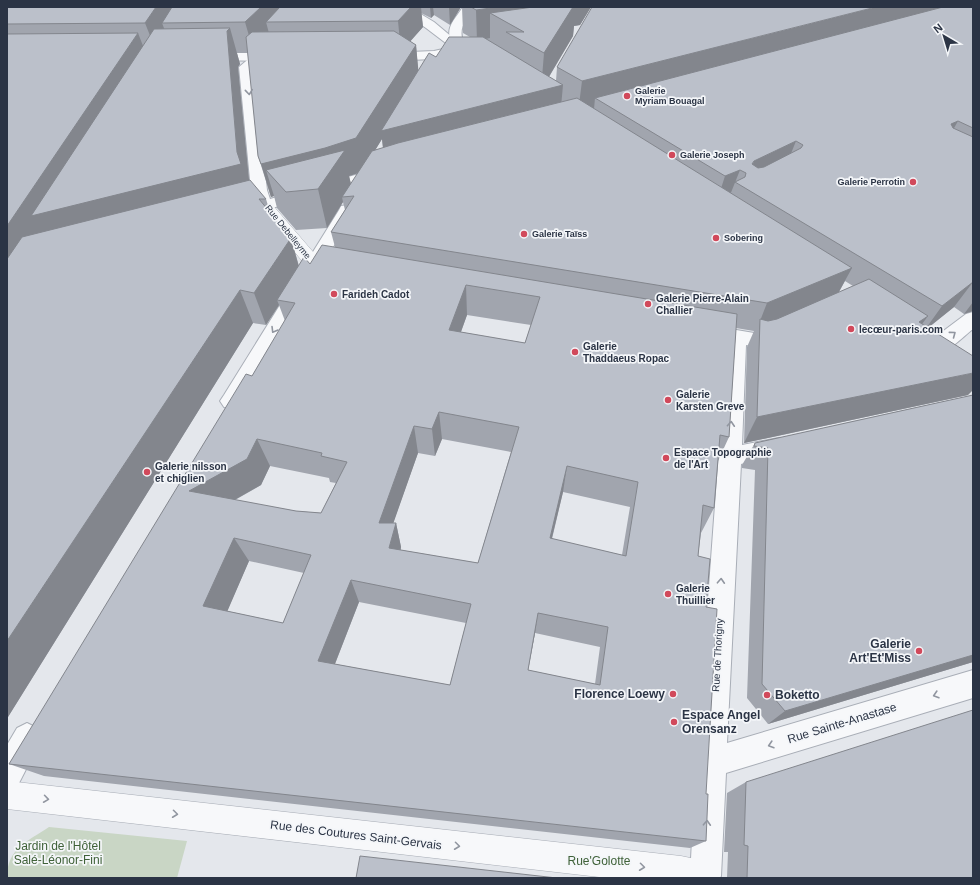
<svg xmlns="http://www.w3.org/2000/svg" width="980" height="885" font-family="Helvetica,sans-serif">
	<rect width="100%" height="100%" fill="#e4e7ec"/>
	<!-- green -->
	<path fill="#c9d6c5" d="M49 827 187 841 177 878H7C7 848 27 842 49 827Z"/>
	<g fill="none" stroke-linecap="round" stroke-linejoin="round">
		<!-- pedestrian casing -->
		<g stroke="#a9aeb7" stroke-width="1">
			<path id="pedestrian" d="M264 200 270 202 320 260 322 264 320 268 314 270 308 268 258 208 256 205 258 202Z
				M7 781 681 856 705 861 716 865 720 878H608L7 809Z"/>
		</g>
		<!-- minor casing -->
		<g stroke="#a9aeb7" stroke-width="2">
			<path id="minor" d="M300 7H312L272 52 253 68 267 190 270 199 380 168 386 170 388 173 386 176 344 189 238 217 232 216 230 212 232 208 255 203 251 190 239 67 264 46Z
				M395 7H409L434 22 465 48C461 55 449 60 441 58L440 55 451 47 426 28Z
				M347 205 353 206 355 210 238 407 231 409 224 407 220 401 224 395 339 210 341 206Z
				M973 312V329C960 339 943 359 926 354L923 349 926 344 966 314Z
				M778 323 785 325 788 330 785 335 763 345 756 347 746 345 742 445 779 438 787 441 790 447 787 453 741 464 727 743 973 670V698L726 773 721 876 720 878H690L696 763 727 342 700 337 697 332 700 327 707 325 754 333Z
				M27 723 37 728 42 738 18 785 7 789V745L17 728Z"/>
		</g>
		<!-- tertiary casing -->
		<g stroke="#a9aeb7" stroke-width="2">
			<path id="tertiary" d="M463 7H475C466 20 457 28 464 44H471L473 47 471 50 434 59 386 61 381 60 380 57 381 54 386 53 434 51 452 47C445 27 452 23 463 7Z
				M208 53H278L283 54 284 57 283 60 278 61 203 60 202 57 203 54Z"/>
		</g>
		<!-- pedestrian -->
		<use href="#pedestrian" fill="#f7f8fa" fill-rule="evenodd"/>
		<!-- minor -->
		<use href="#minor" fill="#f7f8fa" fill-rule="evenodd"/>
		<!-- tertiary -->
		<use href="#tertiary" fill="#f7f8fa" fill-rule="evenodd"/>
	</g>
	<!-- wall -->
	<path fill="#a1a5ae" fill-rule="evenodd" d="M7 7H461L450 25 434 15 431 18 421 13 423 27 410 41 416 45 418 70 436 57 470 37 463 33 462 7H591L580 25 574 26 573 36 549 77 556 81 557 67 973 7V311L964 314 954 307 928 328 968 395 744 443 747 347 754 331 736 328 729 437 718 461 714 508 701 533 698 556 706 607V841L690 848 44 776 9 764 252 376 285 321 279 305 266 325 253 323 8 717H7ZM237 53H248L258 156 271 197 274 196 277 208 296 230 327 228 343 202 345 210 331 232 335 247 310 264 299 266 291 238 270 212 266 199 249 180 238 67 240 64ZM382 139 383 148 375 150ZM358 173 351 184 349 176ZM845 281 853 286 839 292ZM467 315 531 325 525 343 461 332ZM442 439 511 452 478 563 401 550V547L396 523H393L418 453 435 456ZM270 466 329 478 330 482 336 483 321 513 296 511 235 500 261 485ZM563 492 630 507 622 555 552 539ZM249 561 304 573 283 623 227 611ZM359 602 466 623 450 685 335 664ZM535 633 600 647 595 684 528 670Z
		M973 395V662L768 724 747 698 755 470 742 468V465L755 443Z
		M746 782 973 878H727L728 852H724L727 793Z"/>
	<!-- shaded-wall -->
	<path fill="#83868d" d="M156 7H186L162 23 167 36 157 53 145 23Z
		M261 7H299L266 22 270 37 254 53 245 22Z
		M411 7H421L423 27 401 52 398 21Z
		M430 7H433L434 15 431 18Z
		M449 7H461L450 25Z
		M498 7H591L580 25 574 26 573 36 541 90 544 53 524 32 490 13V38L477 41 476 10Z
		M876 7H970L595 98 594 109 578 113 582 81Z
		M230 28 240 64 238 67 250 190 7 294V226L138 33 150 64 237 152 227 31Z
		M416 45 419 77 563 85 560 118 385 165 382 139 362 172 349 176 352 188 342 197 343 202 327 228 318 189 266 170 274 196 271 197 261 164Z
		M958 121 944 146 951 124Z
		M796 141 786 166 745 186 744 189 754 161Z
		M740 170 730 195 717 201 725 176Z
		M291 238 300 271 277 300 279 305 266 325 254 293Z
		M852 268 836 297 759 330 760 321 767 303Z
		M973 282 954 307 924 331 942 306Z
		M466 285 467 315 451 359 449 330Z
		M240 290 253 323 8 717 7 716V641Z
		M973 302V311L964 314Z
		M928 316 908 343 919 322Z
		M973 373V390L968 395 744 443 757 417Z
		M439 412 442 439 435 456 432 429Z
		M414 426 418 453 385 547 379 523Z
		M257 439 270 466 261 485 206 516 189 491Z
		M567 466 563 492 546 562 550 538Z
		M396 523 401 547 395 571 389 548Z
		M234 538 249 561 221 626 203 606Z
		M351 580 359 602 329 679 318 661Z
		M538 613 535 633 525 687 528 670Z
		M973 655V662L768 724 785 711Z"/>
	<!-- building -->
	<path fill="#bbc0ca" stroke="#83868d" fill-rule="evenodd" d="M7 7H156L145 23 7 24Z
		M172 7H261L245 22 162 23Z
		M280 7H411L398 21 266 22Z
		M471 7H498L476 10Z
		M533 7H573L544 53 506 32H524L490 13Z
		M592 7H876L582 81 557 67Z
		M943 7H973V128L958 121 951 124 953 128 973 137V282L942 306 735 182 745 177 746 173 740 170 725 176 595 98ZM796 141 803 145 801 148 764 167 758 168 752 164 754 161Z
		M230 28 227 31 237 152 241 164 31 216 154 29Z
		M394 31 416 45 356 138 325 148 261 164 258 156 246 37 252 32Z
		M138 33 7 226V34Z
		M449 37H483L563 85 381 131 429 53 436 57Z
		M577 98 852 268 767 303 331 232 354 196 342 197 372 151 398 143Z
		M345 150 318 189 286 192 266 170Z
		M250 180 266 199H259L291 238 254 293 240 290 7 641V259L22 237Z
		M322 245 737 314 729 437 720 435 714 508 703 505 698 556 710 559 706 607 717 609 706 794H708L706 841 9 764 246 374 252 376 295 303 277 300 304 257 310 264ZM466 285 540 297 525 343 449 330ZM439 412 519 427 478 563 389 548 396 523H379L414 426 432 429ZM257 439 322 453 321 456 347 462 321 513 296 511 189 491 247 459ZM567 466 638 482 626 556 550 538ZM234 538 311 555 283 623 203 606ZM351 580 471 604 450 685 318 661ZM538 613 608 627 600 685 528 670Z
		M869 279 928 316 919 322 973 356V373L757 417 760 319 768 321 777 319Z
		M973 395V655L785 711 762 684 768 448 754 446 755 443Z
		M973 710V878H747L748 846 744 845 746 782Z
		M360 856 557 878H356Z"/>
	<!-- one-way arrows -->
	<defs><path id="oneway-chevron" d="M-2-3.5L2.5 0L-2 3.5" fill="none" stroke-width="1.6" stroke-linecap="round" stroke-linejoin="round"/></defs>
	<g stroke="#9196a0">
		<use href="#oneway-chevron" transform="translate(249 92) rotate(84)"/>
		<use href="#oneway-chevron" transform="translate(274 330) rotate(121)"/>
		<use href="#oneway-chevron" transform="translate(953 334) rotate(-37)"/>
		<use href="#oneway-chevron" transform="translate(731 424) rotate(-86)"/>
		<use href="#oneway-chevron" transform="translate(721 581) rotate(-87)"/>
		<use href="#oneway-chevron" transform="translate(936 695) rotate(163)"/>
		<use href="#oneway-chevron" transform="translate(771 745) rotate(163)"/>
		<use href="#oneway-chevron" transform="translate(46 799) rotate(8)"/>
		<use href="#oneway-chevron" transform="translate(175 814) rotate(7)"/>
		<use href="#oneway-chevron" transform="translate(707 823) rotate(-87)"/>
		<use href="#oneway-chevron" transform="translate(457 846) rotate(7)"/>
		<use href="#oneway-chevron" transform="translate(642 867) rotate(7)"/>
	</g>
	<!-- markers -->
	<g fill="#d1495b" stroke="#f4f6f9" stroke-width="1.5">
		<circle cx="627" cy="96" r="4"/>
		<circle cx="672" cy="155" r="4"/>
		<circle cx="913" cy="182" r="4"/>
		<circle cx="524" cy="234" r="4"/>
		<circle cx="716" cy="238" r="4"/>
		<circle cx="334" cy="294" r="4"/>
		<circle cx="648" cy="304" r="4"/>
		<circle cx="851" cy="329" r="4"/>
		<circle cx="575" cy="352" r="4"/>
		<circle cx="668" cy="400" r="4"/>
		<circle cx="666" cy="458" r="4"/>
		<circle cx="147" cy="472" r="4"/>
		<circle cx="668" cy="594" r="4"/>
		<circle cx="919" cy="651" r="4"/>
		<circle cx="673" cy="694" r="4"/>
		<circle cx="767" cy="695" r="4"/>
		<circle cx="674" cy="722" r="4"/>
	</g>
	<g text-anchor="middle" stroke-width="3.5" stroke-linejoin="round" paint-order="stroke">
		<!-- far-poi labels -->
		<g font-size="9" font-weight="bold" fill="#2b3445" stroke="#f4f6f9" text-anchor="start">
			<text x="635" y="94">Galerie<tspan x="635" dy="10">Myriam Bouagal</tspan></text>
			<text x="680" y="158">Galerie Joseph</text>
			<text x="905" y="185" text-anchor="end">Galerie Perrotin</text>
			<text x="532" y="237">Galerie Taïss</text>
			<text x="724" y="241">Sobering</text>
		</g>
		<!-- far-street labels -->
		<g font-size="9" fill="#2b3445" stroke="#f4f6f9">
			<text transform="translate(288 232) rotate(51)" y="3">Rue Debelleyme</text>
		</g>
		<!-- poi labels -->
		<g font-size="10" font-weight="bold" fill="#2b3445" stroke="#f4f6f9" text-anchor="start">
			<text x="342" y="298">Farideh Cadot</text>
			<text x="656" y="302">Galerie Pierre-Alain<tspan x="656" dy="12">Challier</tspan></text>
			<text x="859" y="333">lecœur-paris.com</text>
			<text x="583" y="350">Galerie<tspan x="583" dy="12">Thaddaeus Ropac</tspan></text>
			<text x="676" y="398">Galerie<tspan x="676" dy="12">Karsten Greve</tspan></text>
			<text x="674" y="456">Espace Topographie<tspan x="674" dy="12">de l'Art</tspan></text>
			<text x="155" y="470">Galerie nilsson<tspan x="155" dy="12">et chiglien</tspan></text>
			<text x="676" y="592">Galerie<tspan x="676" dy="12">Thuillier</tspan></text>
		</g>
		<!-- street labels -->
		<g font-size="10" fill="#2b3445" stroke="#f4f6f9">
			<text transform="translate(717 655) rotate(-87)" y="4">Rue de Thorigny</text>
		</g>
		<!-- near-poi labels -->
		<g font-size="12" font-weight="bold" fill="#2b3445" stroke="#f4f6f9" text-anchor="end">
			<text x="911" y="648">Galerie<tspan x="911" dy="14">Art'Et'Miss</tspan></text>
			<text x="665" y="698">Florence Loewy</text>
			<text x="775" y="699" text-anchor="start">Boketto</text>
			<text x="682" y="719" text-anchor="start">Espace Angel<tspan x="682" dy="14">Orensanz</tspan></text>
		</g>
		<!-- near-street labels -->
		<g font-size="12" fill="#2b3445" stroke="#f4f6f9">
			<text transform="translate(842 723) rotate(-17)" y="4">Rue Sainte-Anastase</text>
			<text transform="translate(356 835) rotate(7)" y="4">Rue des Coutures Saint-Gervais</text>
		</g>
		<!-- near-park labels -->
		<g font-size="12" fill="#3f6138" stroke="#f4f6f9">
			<text x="58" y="850">Jardin de l'Hôtel<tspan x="58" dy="14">Salé-Léonor-Fini</tspan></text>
			<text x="599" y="865">Rue'Golotte</text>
		</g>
	</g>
	<!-- border -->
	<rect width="980" height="885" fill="none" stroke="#2b3445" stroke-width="16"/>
	<!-- north arrow -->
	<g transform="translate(944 36) rotate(322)" stroke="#f4f6f9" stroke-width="3" paint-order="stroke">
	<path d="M0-3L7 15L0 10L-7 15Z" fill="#2b3445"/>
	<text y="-6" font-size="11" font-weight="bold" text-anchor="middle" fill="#2b3445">N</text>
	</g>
</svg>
